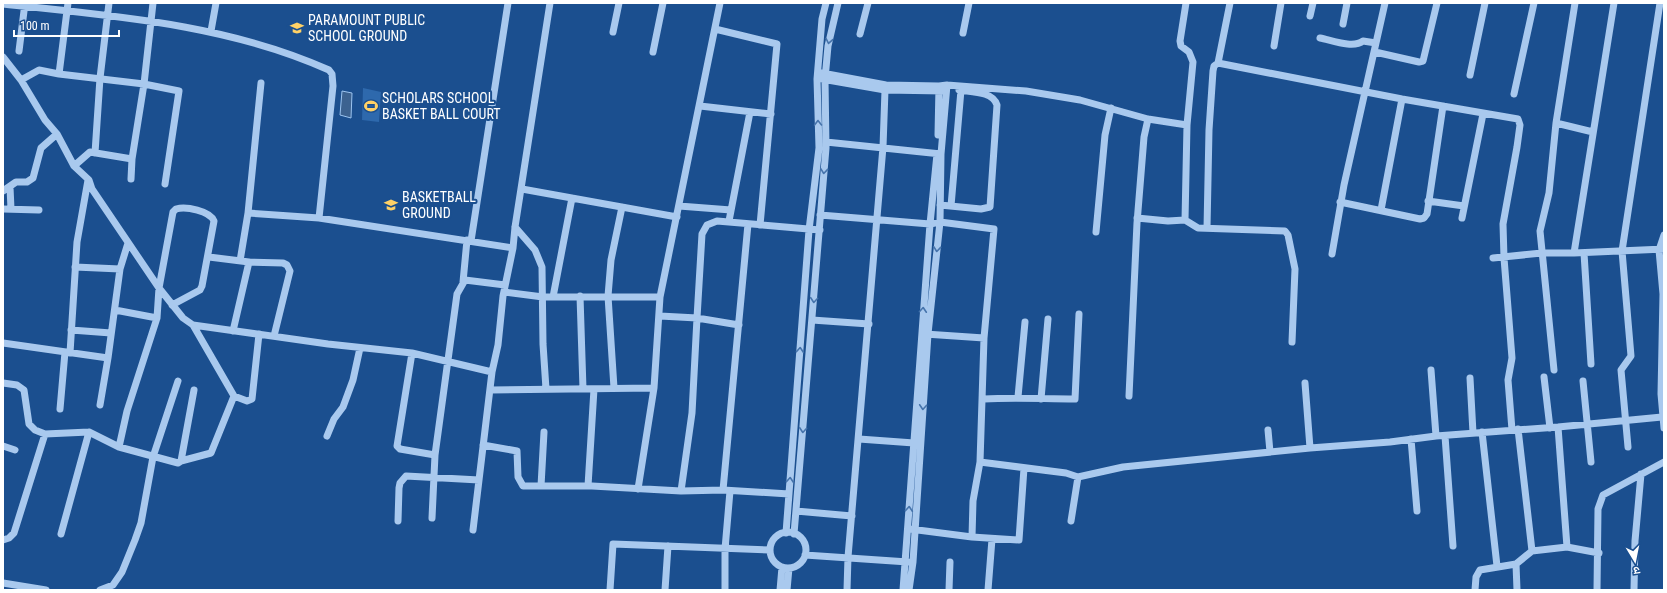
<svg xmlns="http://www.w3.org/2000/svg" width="1667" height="593" font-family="'Roboto Condensed','Noto Sans Devanagari',sans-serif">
	<rect width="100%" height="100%" fill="#1b4f8f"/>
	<!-- green -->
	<path fill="#2e69ad" d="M363 88 381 92 379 122 362 120Z"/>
	<!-- water -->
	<path fill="#3c6290" stroke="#9cc4f0" d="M342 91 352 93 351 118 340 115Z"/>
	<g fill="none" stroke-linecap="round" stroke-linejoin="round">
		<!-- minor -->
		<path stroke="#a9c9ee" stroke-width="7" d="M1614 3 1574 253 1664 249
			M3 4C113 16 227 24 329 70L332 74 333 86 319 218
			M1310 16 1313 3
			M1343 24 1347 3
			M715 29 777 44 760 225
			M211 31 216 3
			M613 32 619 3
			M963 33 969 3
			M860 34 868 3
			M1320 38C1331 40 1353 49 1363 41L1376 43
			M1274 46 1281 3
			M19 51 25 3
			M653 52 663 3
			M1375 52 1419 62 1423 61 1437 3
			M3 57 21 80 45 120 57 134 74 166 89 180 92 189 159 288 183 318 193 325 328 344 412 353 492 372
			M1218 63 1230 3
			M822 73 886 85 939 86 947 85 1026 91 1080 100 1148 119 1187 125 1193 62 1189 52 1181 46 1180 41 1186 3
			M59 74 68 3
			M1470 75 1485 3
			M822 79 885 90 944 91
			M21 80 39 70 59 74 144 84 179 91 165 184
			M1514 94 1534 3
			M700 106 771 114
			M1556 123 1593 132
			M1187 125 1185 220 1198 228 1285 231 1288 235 1295 269 1292 342
			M938 135 939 86
			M826 142 941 154
			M95 153 100 78 109 3
			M74 166 90 152 132 159
			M131 179 132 159 144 84 153 3
			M10 187 11 209
			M522 189 677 217
			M3 191 16 182H27L33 178 41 148 57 134
			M1428 201 1464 206
			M1340 202 1420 219 1424 218 1427 214 1443 106
			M940 205 981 209 990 207 997 105C993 91 971 92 959 90
			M679 206 731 210
			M951 206 961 90
			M3 209 39 210
			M1381 210 1402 99
			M248 213 261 83
			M820 215 930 224 940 222 994 229 984 338 980 462 1066 473 1078 477 1071 521
			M1137 218 1168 221 1185 220
			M1462 218 1483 114
			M729 221 750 112
			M515 227 535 250 542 267 543 344 546 389
			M1207 228 1209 130 1213 71 1214 66 1218 63 1402 99 1518 119 1520 125 1517 147 1503 224 1504 258 1512 358 1508 380 1512 430
			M1096 232 1105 135 1111 108
			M471 241 508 3
			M1584 253 1591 364
			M1332 254 1344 185 1385 3
			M209 257 249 262 233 331
			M1493 258 1542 253H1574
			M240 261 248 213 319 218 513 248
			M249 262 283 263 287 265 290 271 274 336
			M75 267 120 269
			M463 282 467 240
			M504 292 543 297H660
			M580 296 583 389
			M553 297 572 198
			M115 310 157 318
			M660 316 697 318 692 413 681 491
			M812 320 869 324
			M193 325 234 396 247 401 252 399 259 334
			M739 325 697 318 702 234 707 225 717 221 820 230
			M71 330 111 333
			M925 334 984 338
			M3 343 108 358 120 269 128 243
			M70 353 77 242 88 180
			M412 353 397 446 400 449 435 455
			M1431 370 1436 436
			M1554 370 1540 231 1549 193 1556 123 1575 3
			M1544 377 1550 428
			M1470 378 1473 433
			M1583 381 1591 462
			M3 383 17 385 24 390 29 424 35 430 45 434 89 432 119 447 178 463 181 461 194 390
			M1305 383 1310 448
			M614 388 608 296 611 260 622 207
			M491 390 654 388
			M1664 393 1661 394 1664 428
			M1661 394 1663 294 1659 250 1664 235
			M1129 396 1137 223 1144 137 1148 119
			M1018 397 1025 322
			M984 399C1014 397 1044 399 1075 399L1079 314
			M1041 399 1048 319
			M100 405 108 358
			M60 409 65 352
			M1558 427 1567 547
			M1518 429 1532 551
			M1268 430 1270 452
			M1482 432 1497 566
			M327 436 334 419 343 407 353 380 360 348
			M1445 436 1453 546
			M859 439 914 443
			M1411 439 1417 511
			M483 445 517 451 518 477 523 486H592L681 491 723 490 789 494
			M3 446 15 450
			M119 447 127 411 157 318 159 288 173 212 176 209C186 206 210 211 214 221L202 286 200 290 172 305
			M1628 447 1621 370 1631 356 1622 251 1660 3
			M181 461 211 453 234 396
			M1078 477 1123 467 1310 448 1390 442 1436 436 1558 427 1662 417
			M541 486 544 432
			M588 486 594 389
			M638 489 654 388 660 297 720 3
			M723 490 748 224
			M796 511 852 516
			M432 518 435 455 457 294 465 280 505 285
			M398 521 399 488 400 483 406 476 479 480
			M910 529 972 537 973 501 980 462
			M473 530 492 372 498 345 503 296 513 248 515 227 550 3
			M770 550a18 18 0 1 1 36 0a18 18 0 1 1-36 0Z
			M786 533 809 230 819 148 817 79 822 19 826 3
			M61 534 89 432
			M794 534 826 148 825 79 828 46 838 3
			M972 537 1019 540 1024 468
			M3 540 9 538 14 533 45 434
			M805 555 908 562
			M1516 564 1517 590
			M3 583 46 590
			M100 590 113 585 122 572 135 540 141 523 153 457 178 381
			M610 590 613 544 770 550
			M665 590 668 546
			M725 590V549L730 491
			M780 590 782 567
			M787 590 789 568
			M847 590 848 557 883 147 885 90
			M903 590 930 224 937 154
			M909 590 913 562 928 334 940 222 941 154 947 85
			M949 590 950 562
			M988 590 992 539
			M1475 590 1476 577 1480 570 1516 564 1532 551 1567 547 1599 553
			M1597 590 1598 509 1603 495 1664 462
			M1634 590 1635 541 1641 474"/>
	</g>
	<!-- one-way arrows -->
	<defs><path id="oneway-chevron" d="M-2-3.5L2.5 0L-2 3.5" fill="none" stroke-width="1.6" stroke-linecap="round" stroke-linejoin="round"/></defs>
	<g stroke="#4674ac">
		<use href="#oneway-chevron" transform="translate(829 41) rotate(101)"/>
		<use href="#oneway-chevron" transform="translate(818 123) rotate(-91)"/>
		<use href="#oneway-chevron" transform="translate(824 171) rotate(96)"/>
		<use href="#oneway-chevron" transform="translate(937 249) rotate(96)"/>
		<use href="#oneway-chevron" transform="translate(814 300) rotate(95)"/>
		<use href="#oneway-chevron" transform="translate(923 310) rotate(-86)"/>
		<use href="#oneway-chevron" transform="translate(800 350) rotate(-86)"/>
		<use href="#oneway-chevron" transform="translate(923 407) rotate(94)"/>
		<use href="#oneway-chevron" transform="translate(803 430) rotate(95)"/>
		<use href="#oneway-chevron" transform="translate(790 480) rotate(-86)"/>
		<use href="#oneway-chevron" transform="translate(909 509) rotate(-86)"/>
	</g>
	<!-- icons -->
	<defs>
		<g id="school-bare" transform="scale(1.08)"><path d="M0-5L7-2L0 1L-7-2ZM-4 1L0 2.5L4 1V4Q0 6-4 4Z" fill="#ffd166" stroke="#1b4f8f" stroke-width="2.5" paint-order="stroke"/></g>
		<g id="stadium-bare" transform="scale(1.08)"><path d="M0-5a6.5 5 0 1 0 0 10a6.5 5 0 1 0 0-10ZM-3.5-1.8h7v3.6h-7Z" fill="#ffd166" stroke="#1b4f8f" stroke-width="2.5" paint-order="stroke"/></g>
	</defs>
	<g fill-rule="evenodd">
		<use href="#school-bare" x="297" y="28"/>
		<use href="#stadium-bare" x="371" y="106"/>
		<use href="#school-bare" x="391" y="205"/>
	</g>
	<g text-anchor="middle" stroke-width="4" stroke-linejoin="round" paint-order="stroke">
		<!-- poi labels -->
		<g font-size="14" fill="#fff" stroke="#1b4f8f" text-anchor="start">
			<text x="308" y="25">PARAMOUNT PUBLIC<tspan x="308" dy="16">SCHOOL GROUND</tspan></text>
			<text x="382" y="103">SCHOLARS SCHOOL<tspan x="382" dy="16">BASKET BALL COURT</tspan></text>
			<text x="402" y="202">BASKETBALL<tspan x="402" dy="16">GROUND</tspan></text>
		</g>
	</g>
	<!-- border -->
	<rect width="1667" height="593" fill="none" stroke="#ffffff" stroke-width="8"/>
	<!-- north arrow -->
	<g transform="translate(1635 561) rotate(170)" stroke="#1b4f8f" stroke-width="3" paint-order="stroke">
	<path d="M0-3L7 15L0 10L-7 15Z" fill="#ffffff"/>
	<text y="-6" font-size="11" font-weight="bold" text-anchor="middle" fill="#ffffff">उ</text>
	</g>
	<!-- scale -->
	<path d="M14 30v6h105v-6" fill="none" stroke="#ffffff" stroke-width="2"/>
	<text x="20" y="30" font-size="12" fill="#ffffff" stroke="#1b4f8f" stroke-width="3" paint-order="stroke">100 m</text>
</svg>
